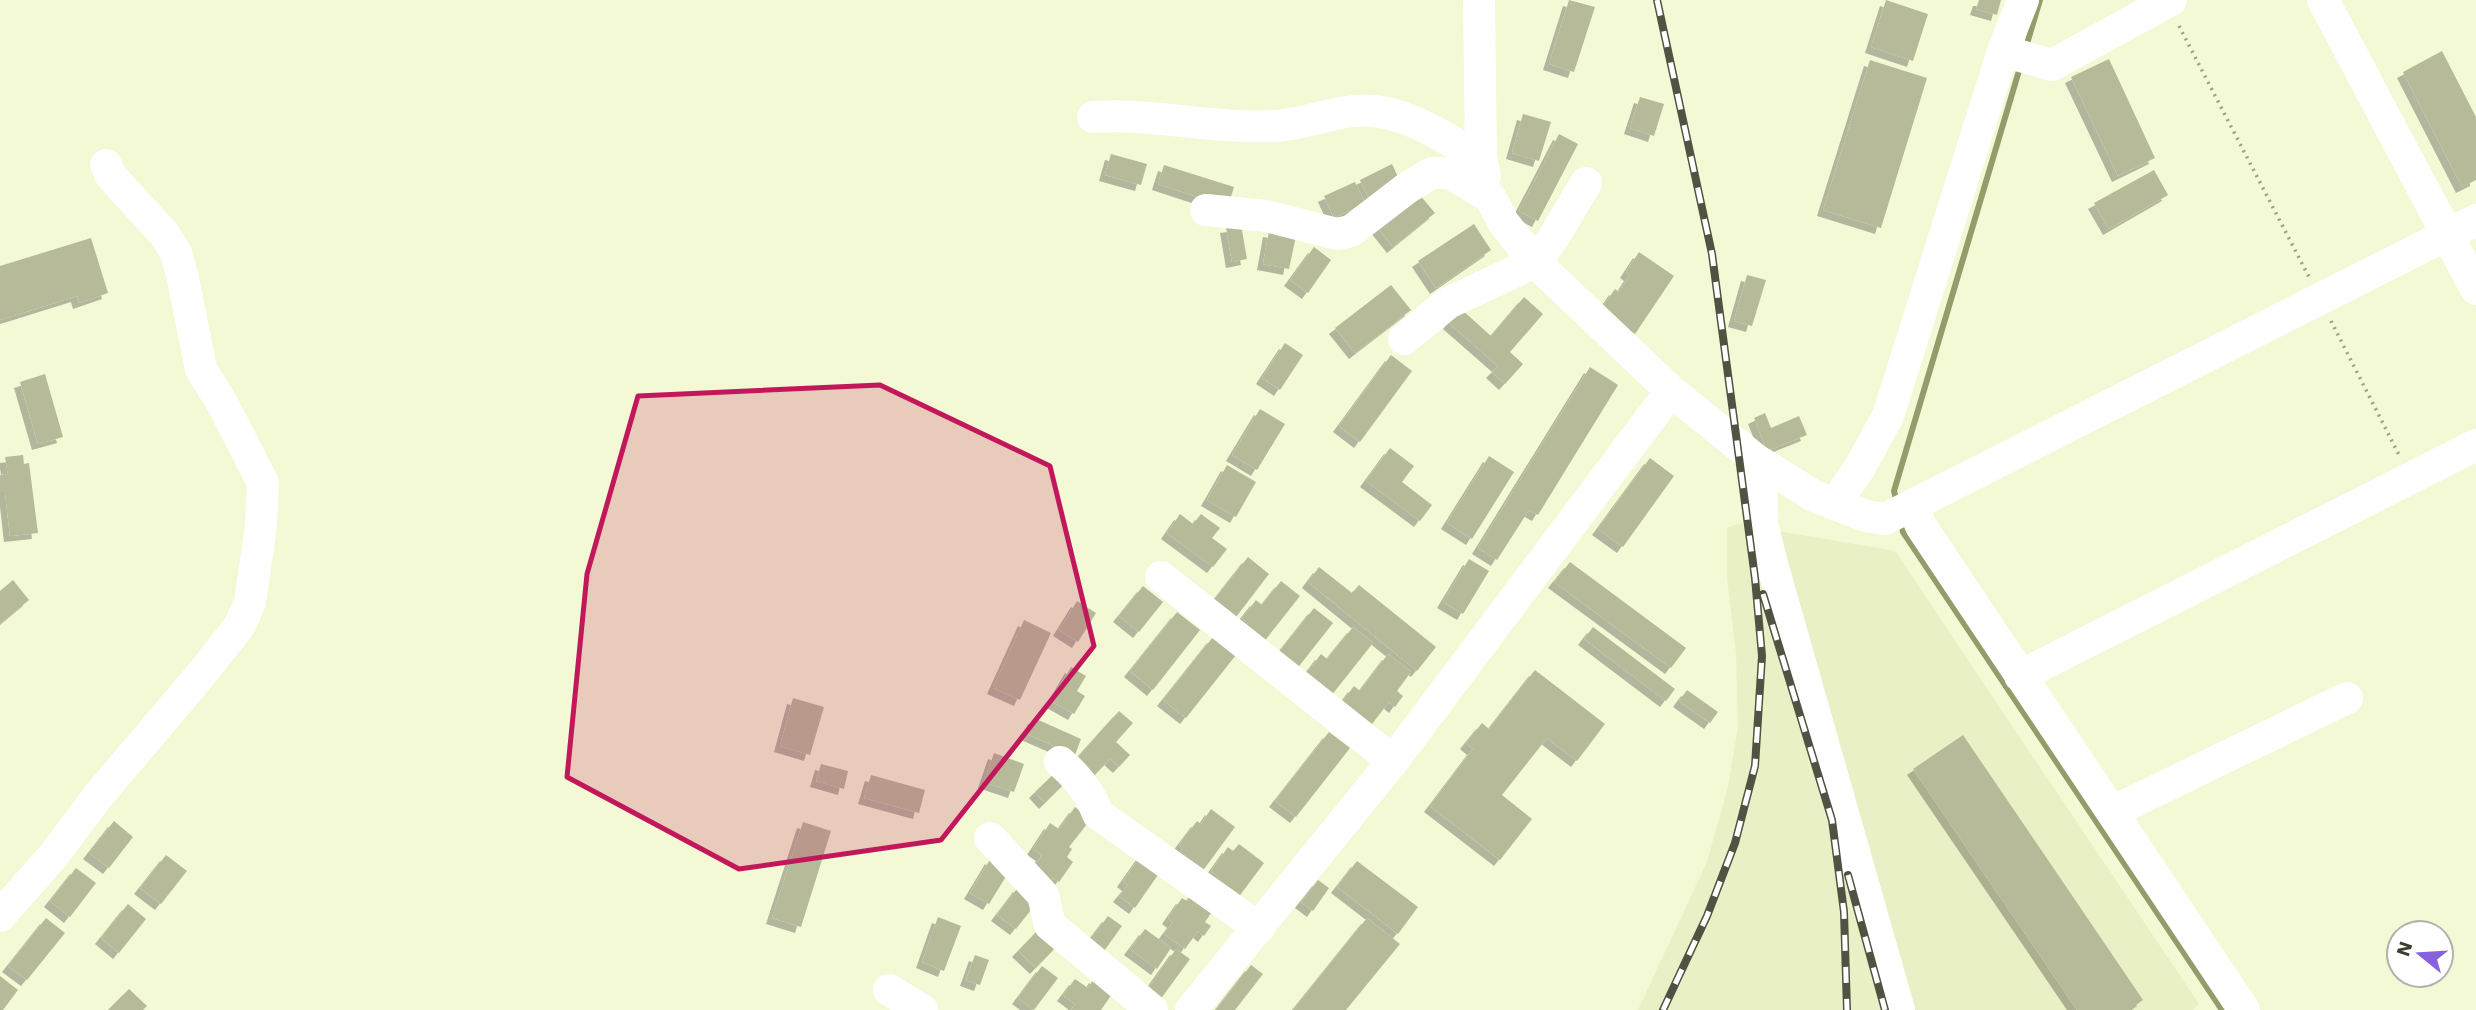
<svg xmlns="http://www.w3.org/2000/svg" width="2476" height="1010" font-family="'Work Sans',sans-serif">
	<defs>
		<filter id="shadow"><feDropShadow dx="-6" dy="6" stdDeviation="0" flood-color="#0004"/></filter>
	</defs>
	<rect width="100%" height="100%" fill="#f3f8d5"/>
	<!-- built -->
	<path fill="#eaf0c5" d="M1738 524 1895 551 2199 1004 2193 1010H1638L1707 862 1728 787 1738 727 1736 654 1727 578V528Z"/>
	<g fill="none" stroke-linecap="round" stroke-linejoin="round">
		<!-- stream -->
		<path stroke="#959b6a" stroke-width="6" d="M2026 47 2040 0
			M1897 503 1894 491 2021 64
			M1901 521 1903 532 2222 1010"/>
	</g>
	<!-- building -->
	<path fill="#b6ba99" filter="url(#shadow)" d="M1569 0 1595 7 1574 72 1549 64Z
		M1886 0 1928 14 1913 61 1871 47Z
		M1979 0H2001L1997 15 1976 9Z
		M2442 51 2476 117V180L2462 187 2403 72Z
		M2109 59 2155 158 2118 176 2071 77Z
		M1870 60 1927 78 1881 228 1823 210Z
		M1640 97 1664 104 1654 136 1630 128Z
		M1523 114 1551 122 1539 161 1512 153Z
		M1559 134 1578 144 1538 221 1519 211Z
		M1111 154 1147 164 1141 185 1105 175Z
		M1392 164 1400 181 1368 197 1360 180Z
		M1164 165 1234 187 1228 207 1158 184Z
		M2154 170 2168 195 2109 229 2094 203Z
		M1355 182 1365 203 1334 218 1324 196Z
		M1419 194 1435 213 1393 247 1377 227Z
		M1474 224 1491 250 1436 288 1418 261Z
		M1241 225 1247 259 1232 262 1226 227Z
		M1269 231 1296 236 1289 269 1263 264Z
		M91 238 108 293 79 303 77 296 0 320V266Z
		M1314 247 1331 260 1308 293 1290 280Z
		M1639 252 1674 276 1635 334 1600 311 1615 289 1619 292 1630 275 1626 272Z
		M1747 275 1766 280 1752 326 1734 321Z
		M1391 285 1411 310 1355 353 1335 328Z
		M1524 297 1543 314 1510 352 1523 364 1505 384 1492 372 1498 366 1449 323 1461 309 1491 336Z
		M1285 343 1303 355 1280 390 1262 378Z
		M1391 355 1412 371 1360 442 1339 426Z
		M1590 367 1618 385 1538 515 1529 510 1497 560 1478 548Z
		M45 374 63 437 38 444 20 382Z
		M1260 409 1285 424 1257 470 1232 455Z
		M1765 413 1771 428 1799 416 1807 435 1767 451 1754 418Z
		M1390 448 1414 466 1402 482 1432 505 1420 521 1366 481Z
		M23 455 24 464 29 463 38 533 10 536 5 492H0V475L8 474 5 457Z
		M1489 456 1514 472 1472 539 1447 523Z
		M1650 458 1674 476 1623 547 1598 529Z
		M1227 465 1256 482 1236 517 1207 500Z
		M1180 514 1193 524 1201 514 1220 528 1212 538 1227 549 1213 567 1167 533Z
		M1248 557 1269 574 1233 621 1211 604Z
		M1469 559 1489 571 1463 614 1443 602Z
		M1570 562 1686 648 1671 668 1554 582Z
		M1319 567 1352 593 1359 585 1436 647 1417 671 1308 582Z
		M13 580 29 600 0 624V591Z
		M1281 581 1300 596 1263 643 1244 628 1248 623 1242 618 1256 600 1262 605Z
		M1143 586 1163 602 1139 632 1119 616Z
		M1077 601 1096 613 1078 642 1059 630Z
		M1314 608 1333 623 1296 670 1277 655Z
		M1177 612 1200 630 1153 690 1130 671Z
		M1024 620 1051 633 1020 700 993 688Z
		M1353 627 1373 643 1331 696 1305 675 1321 654 1327 659Z
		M1593 627 1675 689 1666 701 1584 639Z
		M1213 637 1236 655 1186 718 1163 700Z
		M1388 654 1411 672 1397 691 1403 696 1395 707 1389 702 1365 733 1336 710 1354 686 1360 691Z
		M1071 667 1086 676 1077 691 1085 696 1074 714 1051 701Z
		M1535 670 1605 724 1577 761 1547 738 1502 795 1532 819 1500 860 1430 806 1473 749 1466 743 1482 723 1489 729Z
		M1687 690 1718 712 1710 723 1679 701Z
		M793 698 824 707 810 755 780 746Z
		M1119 711 1133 723 1116 742 1130 755 1119 767 1110 759 1093 777 1075 760Z
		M1034 718 1081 739 1075 755 1027 734Z
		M1329 732 1350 748 1296 817 1275 801Z
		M1963 735 2143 1000 2129 1010H2077L1913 769Z
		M994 753 1024 764 1014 792 984 782Z
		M821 764 848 771 844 789 816 781Z
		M1059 769 1069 779 1045 803 1035 792Z
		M871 775 925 790 919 813 864 798Z
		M1075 807 1091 819 1069 847 1072 849 1067 857 1073 862 1059 882 1053 878 1046 888 1028 876 1042 855 1033 849 1050 823 1059 829Z
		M1211 809 1235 827 1199 876 1175 859 1183 848 1179 845 1197 821 1201 824Z
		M114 821 133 837 109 868 89 853Z
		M803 822 831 831 801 927 772 918Z
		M1239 844 1264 863 1238 898 1216 882 1219 877 1211 871 1228 847 1233 851Z
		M1142 854 1162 869 1135 908 1119 896 1128 885 1123 881Z
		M166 855 187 871 161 904 140 888Z
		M991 858 1010 870 989 904 970 893Z
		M1357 861 1418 907 1398 934 1337 887Z
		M76 868 96 883 70 917 50 901Z
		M1318 880 1329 888 1313 911 1301 902Z
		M1019 886 1038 901 1016 929 997 915Z
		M1195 891 1216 906 1205 922 1211 926 1204 936 1198 931 1185 949 1164 934 1173 922 1168 918 1182 898 1187 901Z
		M128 904 146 919 119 953 101 938Z
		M1108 916 1122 926 1104 951 1089 941Z
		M938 917 961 926 944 971 922 962Z
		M46 918 65 933 27 980 8 966Z
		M1367 918 1400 944 1346 1010H1293Z
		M1041 927 1059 944 1036 968 1018 951Z
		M1145 929 1171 948 1157 969 1130 949Z
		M1176 949 1190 959 1157 1004 1144 994Z
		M975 955 989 960 980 985 966 980Z
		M1251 965 1263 974 1235 1010H1216Z
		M1042 966 1058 978 1034 1010 1018 998Z
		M0 976 18 990 3 1010H0Z
		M1095 977 1114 991 1101 1010H1071L1075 1004 1063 995 1075 979 1088 988Z
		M129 989 147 1006 143 1010H108Z"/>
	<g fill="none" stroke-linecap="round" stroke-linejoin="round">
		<!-- path -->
		<path stroke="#9b9f86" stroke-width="3.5" stroke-dasharray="2 5" stroke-linecap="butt" d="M2179 26 2309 277
			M2331 321 2399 455"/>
		<!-- minor -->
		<path stroke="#fff" stroke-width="32" d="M1479 0 1481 158 1485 176
			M2323 0 2476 289
			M2003 51 2052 65 2171 0
			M1093 117C1153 113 1213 129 1274 126 1307 125 1341 107 1374 111 1413 115 1447 140 1481 158
			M1206 210 1266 216 1337 234 1351 231 1407 188 1432 173H1450L1490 197 1503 222 1535 262 1671 391 1755 459 1814 496 1866 516 1885 519 2476 220
			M1404 339 1448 303 1535 262 1552 240 1586 183
			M1761 464 1762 524 1772 564 1899 1010
			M1835 504 1860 467 1888 416 2003 51 2023 0
			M1912 505 1921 526 2244 1010
			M1161 577 1393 761
			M2020 676 2476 445
			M1060 762C1078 777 1090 793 1098 814L1259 928
			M2112 812 2347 698
			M990 838 1043 895 1050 925 1152 1010
			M0 916 53 856 98 796 204 671 240 625 250 602 261 526 263 483 222 403 201 369 183 279 176 253 165 235 111 176 106 165
			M889 990 922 1010
			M1191 1010 1393 761 1671 391"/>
		<!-- rail casing -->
		<g stroke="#505242" stroke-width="8">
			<path id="rail" d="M1657 0 1712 254 1755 578 1762 656 1755 766 1735 843 1707 916 1663 1010
				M1763 594 1832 820 1844 912 1847 1010
				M1848 875 1885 1010"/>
		</g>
		<!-- rail -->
		<use href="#rail" stroke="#fff" stroke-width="5" stroke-dasharray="16" stroke-linecap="butt"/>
	</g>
	<!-- marked area -->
	<path fill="#c2185b" fill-opacity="0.2" stroke="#c2185b" stroke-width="5" stroke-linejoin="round" d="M880 385 1050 466 1094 646 941 840 739 869 567 777 587 574 638 396Z"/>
	<!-- north arrow -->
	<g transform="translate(2420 954) rotate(288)"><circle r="33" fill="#ffffff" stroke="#b1b2ac" stroke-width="2"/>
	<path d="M0-5L12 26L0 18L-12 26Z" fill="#8762dc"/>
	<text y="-10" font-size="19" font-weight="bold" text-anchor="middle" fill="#3c3e30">N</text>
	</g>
</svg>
